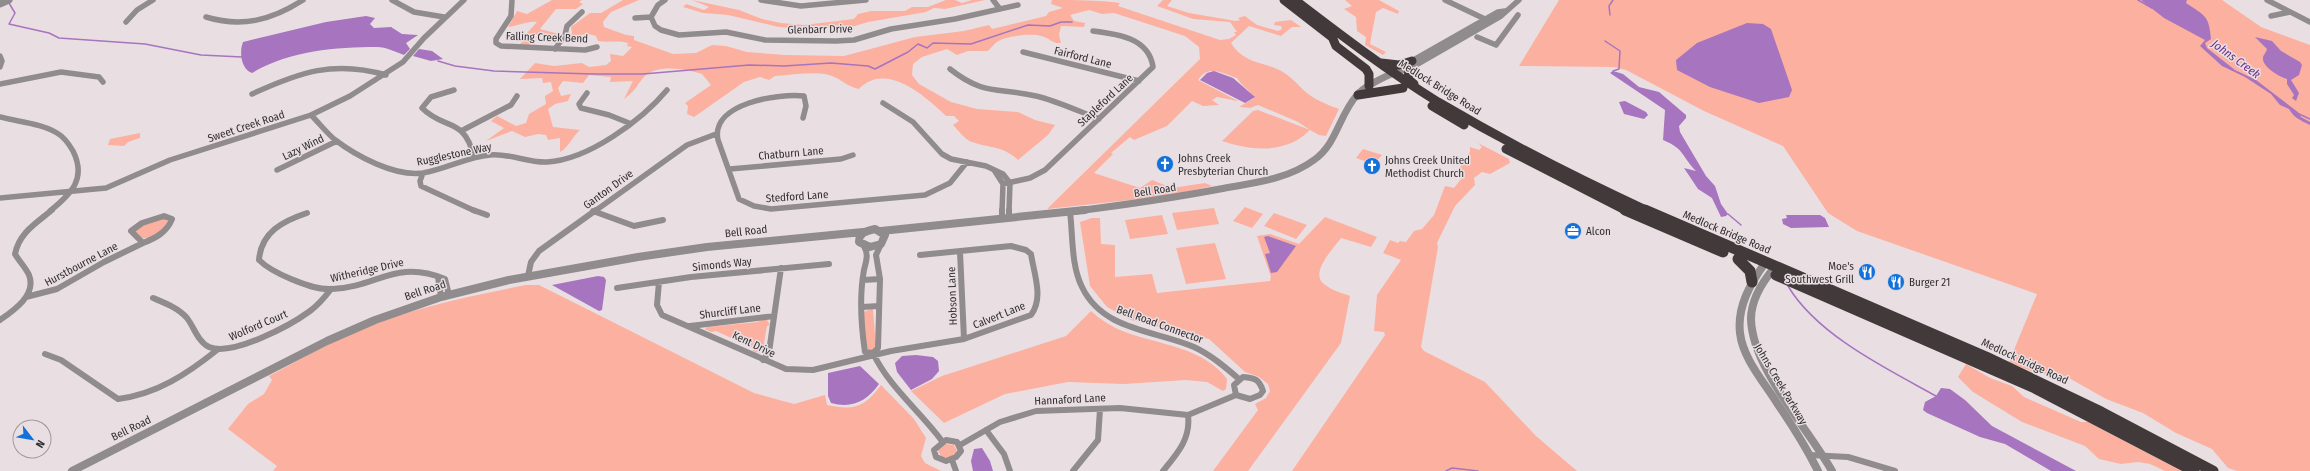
<svg xmlns="http://www.w3.org/2000/svg" width="2310" height="471" font-family="'Fira Sans Condensed',sans-serif">
	<rect width="100%" height="100%" fill="#e9dfe3"/>
	<!-- green -->
	<path fill="#fcb0a0" d="M552 0H582L579 2 583 4 576 9H556L540 29 559 34V38L552 35H533L529 43 539 46H518L529 35 527 33 537 22C527 21 518 26 508 27L517 11 527 14Z
		M623 0H639L611 12 603 22 604 27 626 35 634 36V40L673 54 696 53 712 45 726 46 747 52 785 55 844 56 915 37 964 31 989 25 992 29 1046 16 1049 12 1063 8 1051 4 1052 0C1075 0 1098 0 1120 3L1118 6 1220 40 1229 39 1236 35 1234 32H1237L1230 22 1193 19 1157 6 1163 0H1172L1167 6 1189 13 1236 21 1240 20 1238 18 1245 16 1257 25 1278 31 1282 29 1281 26 1274 25 1275 22 1291 20 1301 27H1292L1281 36 1249 26 1231 43C1245 66 1268 61 1286 74 1295 80 1302 90 1311 96 1318 101 1331 106 1339 109L1326 136 1319 135 1310 130C1287 154 1251 151 1222 141L1253 111 1258 110 1310 130 1298 122 1258 105 1250 108 1239 107 1254 98C1249 88 1242 87 1237 78 1222 73 1208 64 1198 80L1238 101 1217 97 1212 100 1219 105 1203 106 1192 101 1167 126 1134 140 1130 137 1111 153 1113 154 1094 173 1140 188 1152 180 1172 188 1205 183 1212 186 1167 196 1047 209 1200 59 1199 47 1185 36 1114 13 1102 14 1089 10 1070 15 1074 21 1085 23 1084 27 1061 26 1059 35 1061 43C1052 44 1050 38 1041 36 1032 33 1004 36 997 42 994 44 991 48 988 51H968L957 55 947 49 922 57 913 64 912 75 919 84 951 102 977 109 1018 112 1035 120 1055 125 1048 135 1018 160C1004 146 989 148 972 142 965 140 958 130 953 125L959 121 954 116H946C925 96 886 61 859 89 846 87 839 76 825 74 809 72 791 75 775 76L769 80 760 77 744 82 694 117 687 114 688 106 685 103 711 85 702 74C685 69 656 63 643 78 635 88 636 90 624 99L633 81 610 82 611 77 589 75 583 83 563 81 558 88 561 96 571 94 568 101 555 104 548 109 553 127 580 130C572 137 569 147 560 152V138L548 140 546 135 538 134 525 137 512 131 486 141 504 128 491 121 497 116 516 126 526 123 529 114 546 104 545 96 553 91 551 82 543 83 542 78 520 79 535 63 554 66 582 63 589 67 606 65 611 61 610 54 623 56 632 47 627 46 628 43C617 40 609 43 598 41L596 36 588 34 570 36 572 33 571 27 590 13H601Z
		M692 0 739 10 762 19 781 23 804 25 854 19 858 14 871 11H905L912 7H928L946 0H955L962 3 972 0H985L945 9 934 8 926 12 868 22 845 29 836 27 803 29 779 27 728 15 703 13 683 7 686 4 704 10 709 7Z
		M1345 0H1379L1399 11 1398 14 1383 8 1376 12 1370 44 1386 52 1383 55 1365 45 1366 37 1357 31 1356 17 1344 9 1352 6Z
		M1559 0H2222L2261 27 2310 45V471H2237L2228 468 2212 449 2176 433 2143 413 2106 399 2069 378 2033 372 2009 362 2037 294 1857 231 1828 213 1783 146 1704 111 1626 70 1614 67 1519 66Z
		M140 133V138L128 142 124 146 108 145 110 139Z
		M1478 143 1509 159 1510 163 1490 174 1482 172 1474 178 1475 185 1455 206 1437 243 1438 247 1421 347 1424 351 1485 382 1536 436 1577 471H1292L1385 335 1384 332 1374 331 1377 295 1401 260 1383 253 1390 240 1398 243 1400 241 1406 242 1414 231 1422 229 1434 215 1445 186 1454 188 1465 174 1459 169 1470 152V147L1479 150 1482 147Z
		M1363 149 1382 155 1376 162 1370 163 1356 158Z
		M1245 207 1263 214 1252 228 1233 221Z
		M1214 208 1219 224 1177 230 1172 213Z
		M1274 213 1307 225 1296 239 1264 226Z
		M1162 215 1168 234 1130 239 1125 220Z
		M1325 217 1377 237 1371 247 1341 238C1334 248 1309 273 1324 284 1331 290 1342 293 1350 296L1341 343 1248 471H1213L1258 410 1255 404 1266 398 1270 391 1268 384 1259 377 1245 372 1209 339 1131 320 1107 307 1090 286 1080 222 1092 218H1100L1101 244 1115 245V277L1152 274 1157 293 1270 281 1271 277 1257 236 1270 234 1299 244Z
		M162 218 168 219C164 230 155 240 142 238L135 232 137 227Z
		M1215 243 1226 279 1186 284 1176 248Z
		M526 285H539L754 393 794 404 825 395 827 405C854 411 865 407 881 385L914 419 926 438 921 456 925 463 941 471H273L277 466 228 429 248 404 264 394 272 380 269 376C296 362 323 346 350 334 406 309 466 297 526 285Z
		M871 309 873 310 876 346 873 350H868L864 335V312Z
		M1091 311C1101 320 1112 327 1125 332 1160 345 1203 347 1227 379L1226 389 1223 391 1207 382 1186 380 1124 384 1068 382 1005 394 944 423 911 391 942 376 1066 336Z
		M761 320H767L770 325 767 326 764 343 767 347C763 352 759 354 753 351V348L716 331 711 332 705 329 707 327 758 322Z
		M1966 364 1990 378 2012 386 2024 397 2081 422H2088L2182 471H2165L2150 464 2138 462 2121 464 2099 459 2085 446 2022 422 1973 392 1958 377Z
		M946 444 954 445 957 451C953 457 947 459 941 456L938 450Z"/>
	<!-- water -->
	<path fill="#a774bf" d="M2141 0H2187L2186 3C2205 16 2209 15 2211 39L2205 43 2207 48 2235 70 2256 80 2299 113 2301 117 2310 122V125C2300 120 2294 118 2289 109L2280 105 2271 94 2245 77 2222 66 2200 46 2205 40 2164 18Z
		M366 16 375 18 370 24 374 28 391 27 402 34 418 35 406 43 410 49 404 55C396 52 386 47 377 47 335 47 289 51 252 73 241 69 239 52 243 42L326 22Z
		M1747 23 1763 24 1771 29 1792 90 1789 97 1759 103 1710 87 1677 70 1676 60 1697 43Z
		M2255 37 2272 41 2281 51 2300 62 2302 65 2299 75 2291 80 2299 93 2296 101 2292 98 2294 95 2287 84V79C2280 77 2262 67 2263 58 2263 55 2266 53 2267 49Z
		M419 49 432 51 443 59 431 61 413 56Z
		M1214 71 1233 78 1255 97 1245 103 1200 80 1207 73Z
		M1613 71 1623 74 1639 87 1659 92 1686 115V118L1679 126 1680 132 1706 176 1715 186 1721 204 1728 214 1726 216 1721 217 1712 198 1698 189 1684 168 1696 171C1682 157 1685 149 1663 140L1665 110 1610 73Z
		M1625 101 1646 112 1648 115 1644 119 1624 114 1619 102Z
		M1786 215H1820L1825 218 1829 227 1791 228 1783 224 1782 219 1787 218Z
		M1268 236 1296 246 1277 272 1271 273 1265 254 1270 253 1264 237Z
		M598 276 604 277 606 280 602 310 599 311 552 285Z
		M916 355 933 357 938 361 939 371 932 379 911 390 897 372 895 363 902 356Z
		M860 366 879 384C867 401 852 409 831 403L828 396V373Z
		M1941 388 1950 389 1965 400 1992 426 2076 471H2051L2005 444 1980 437 1927 413 1923 410 1925 402 1936 396Z
		M982 448 990 461 993 471H973L971 461 974 449Z"/>
	<g fill="none" stroke-linecap="round" stroke-linejoin="round">
		<!-- stream -->
		<path stroke="#a774bf" stroke-width="1.5" d="M2138 0 2152 8
			M9 3 15 13 9 24 49 33 59 38 145 44 201 55 242 57
			M1610 15 1609 6 1613 0
			M1605 41 1620 51 1619 69 1613 71
			M438 61 455 66 494 71 593 74H643L749 65 784 66 831 63 868 66 875 69 908 52 918 44 927 48 933 43 971 44 1028 25 1050 26 1061 22H1072
			M2299 114 2310 119
			M1728 214 1741 225
			M1788 286C1817 335 1887 369 1936 396
			M1446 471 1452 468 1478 471"/>
		<!-- minor-far1 -->
		<path stroke="#908b8c" stroke-width="5.5" d="M392 0 414 12 444 17
			M512 0 511 16 496 39V43L501 46 585 50 597 47
			M665 0 658 5 651 17 655 26 661 30 679 35 726 32 765 40 836 41 854 40 891 29 955 19 1018 5
			M761 0 801 6 866 0
			M993 0 1000 9
			M1445 0 1487 20
			M2267 0 2310 22
			M2271 16 2290 12
			M206 17C242 28 272 20 303 0
			M635 18 651 17
			M126 22 137 10 153 0
			M1477 37 1496 45 1518 15
			M555 49 565 35 567 26 582 12
			M1023 52 1139 81
			M0 56 2 61 0 67
			M1410 62 1498 12 1505 11
			M950 69C984 96 998 87 1036 96 1057 101 1078 111 1099 119
			M1393 73 1409 69 1501 16 1519 0
			M0 84 61 72 99 77 103 82
			M454 90 431 97 422 108C445 131 464 116 474 157
			M587 93 579 104 581 108 609 115 629 123
			M252 94C300 72 334 60 386 75
			M883 103 913 122 942 154 951 159 986 166 1003 174 1010 183 1009 211
			M311 115C319 123 326 132 334 139 356 156 395 177 423 173 446 169 467 157 490 155 510 153 528 163 547 162 588 160 642 120 667 90
			M0 117C18 122 40 123 57 133 64 137 69 144 73 151 87 179 71 194 50 211
			M803 118 806 106 804 96C780 93 710 103 718 140L739 199 754 206 771 209 925 195 950 183 967 162
			M463 130 511 105 517 96
			M730 169 841 159 853 155
			M277 170 337 141
			M994 170 1003 184 1002 211
			M423 173 420 181 421 186 475 211
			M1003 184 1030 178 1045 170 1153 67C1149 38 1118 34 1093 31
			M0 198 106 188 170 160 311 115 350 96 403 62 424 38 464 0
			M595 211 687 145 716 134"/>
		<!-- minor -->
		<path stroke="#908b8c" stroke-width="6" d="M473 210 487 215
			M593 211 634 226 663 220
			M1070 212C1073 236 1071 265 1082 287 1103 331 1155 330 1194 347 1211 355 1225 367 1239 379
			M307 213C283 221 261 232 259 260 268 269 279 274 291 279 303 284 318 290 332 289 378 287 395 259 445 279L449 295
			M164 216 172 219C167 232 156 238 143 243L131 231 142 223Z
			M1009 218V210
			M1002 219V210
			M864 246C869 255 866 261 864 270 859 297 861 325 865 352L873 353
			M960 252 964 339
			M528 276 531 262 539 251 596 210
			M438 277 441 297
			M863 280 880 279
			M659 282 657 305 662 315 786 369 813 370 891 351 964 339 1031 315C1044 298 1034 274 1031 254L1026 250 1011 246 920 255
			M617 288 691 277 829 264
			M26 297 57 289 104 262 143 243
			M153 298C165 303 178 308 187 318 194 327 198 342 209 347 232 357 291 325 310 311 318 305 325 297 331 289
			M862 307 879 306
			M0 320C13 311 37 295 29 275 26 268 19 261 15 254 19 233 36 223 52 210
			M690 326 774 316
			M873 353C889 387 920 411 942 441
			M873 353 878 348 880 279 876 255 881 244
			M45 354 61 360 118 399C157 394 187 374 217 350
			M763 360 769 352 781 268
			M1243 377C1255 378 1259 379 1263 391L1260 395 1250 399 1236 395 1234 385Z
			M986 430 1004 454 1010 471
			M946 440 957 442 961 451 956 457 946 461 936 457 934 450Z
			M960 445 1000 422 1036 411 1120 408 1188 415 1236 395
			M1810 455 1848 457 1895 471
			M952 460 956 471
			M1073 471 1098 440 1100 409
			M1163 471C1177 454 1191 439 1188 415"/>
		<!-- tertiary-far1 -->
		<path stroke="#908b8c" stroke-width="7" d="M0 4 9 0
			M1076 211C1124 205 1172 198 1220 189 1252 183 1287 180 1314 160 1337 144 1339 115 1357 95 1366 85 1381 79 1393 73"/>
		<!-- tertiary -->
		<path stroke="#908b8c" stroke-width="8" d="M875 229 885 235 881 244 870 247 859 242C859 232 867 231 875 229Z
			M881 231 1085 210
			M1765 263C1750 284 1737 307 1740 333 1743 359 1764 382 1777 403 1792 425 1806 447 1818 471
			M1775 267C1763 281 1751 299 1751 319 1752 368 1808 428 1832 471
			M72 471 327 341 375 320 441 297 509 280 638 257 707 247 863 232"/>
		<!-- trunk-far1 -->
		<path stroke="#423a3a" stroke-width="9" d="M1284 0 1333 38
			M1295 0C1342 36 1388 71 1438 102 1506 142 1576 178 1648 211
			M1333 39 1336 46 1366 69 1369 74V86
			M1381 63 1399 65 1412 61
			M1409 69 1408 79 1414 84
			M1358 95 1403 88
			M1432 106 1464 125
			M1506 149 1627 211"/>
		<!-- trunk -->
		<path stroke="#423a3a" stroke-width="11" d="M1625 210 1723 252
			M1645 210 1986 357 2101 412 2213 471
			M1738 259 1750 271 1752 282
			M1776 275 2035 388 2194 471"/>
	</g>
	<!-- icons -->
	<defs>
		<g id="church-disc" transform="scale(0.9)"><circle r="9.5" fill="#1372da" stroke="#e9dfe3"/><path d="M-1.2-6h2.4v3.5h3.3v2.4h-3.3V6h-2.4V-.1h-3.3v-2.4h3.3Z" fill="#fff"/></g>
		<g id="office-disc" transform="scale(0.9)"><circle r="9.5" fill="#1372da" stroke="#e9dfe3"/><path d="M-6-3h4V-5.5h4V-3h4V5H-6ZM-1-4.5V-3h2v-1.5ZM-6 0V1H6V0Z" fill="#fff"/></g>
		<g id="restaurant-disc" transform="scale(0.9)"><circle r="9.5" fill="#1372da" stroke="#e9dfe3"/><path d="M-5-6h1v4h1v-4h1v4h1v-4h1v5L-1.5 .5V6h-2V.5L-5-1ZM5-6V6H3V1.5H1.5Q1.5-4 5-6Z" fill="#fff"/></g>
	</defs>
	<g fill-rule="evenodd">
		<use href="#church-disc" x="1165" y="164"/>
		<use href="#church-disc" x="1372" y="166"/>
		<use href="#office-disc" x="1573" y="231"/>
		<use href="#restaurant-disc" x="1867" y="272"/>
		<use href="#restaurant-disc" x="1896" y="282"/>
	</g>
	<g text-anchor="middle" stroke-width="3" stroke-linejoin="round" paint-order="stroke">
		<!-- street labels -->
		<g font-size="11" fill="#322f30" stroke="#e9dfe3">
			<text transform="translate(820 29) rotate(-1)" y="4">Glenbarr Drive</text>
			<text transform="translate(547 37) rotate(2)" y="4">Falling Creek Bend</text>
			<text transform="translate(1083 57) rotate(14)" y="4">Fairford Lane</text>
			<text transform="translate(1440 87) rotate(32)" y="4">Medlock Bridge Road</text>
			<text transform="translate(1105 100) rotate(-43)" y="4">Stapleford Lane</text>
			<text transform="translate(246 126) rotate(-18)" y="4">Sweet Creek Road</text>
			<text transform="translate(303 147) rotate(-26)" y="4">Lazy Wind</text>
			<text transform="translate(791 153) rotate(-5)" y="4">Chatburn Lane</text>
			<text transform="translate(454 154) rotate(-12)" y="4">Rugglestone Way</text>
			<text transform="translate(608 189) rotate(-36)" y="4">Ganton Drive</text>
			<text transform="translate(1155 190) rotate(-9)" y="4">Bell Road</text>
			<text transform="translate(797 196) rotate(-4)" y="4">Stedford Lane</text>
			<text transform="translate(746 231) rotate(-6)" y="4">Bell Road</text>
			<text transform="translate(1727 232) rotate(23)" y="4">Medlock Bridge Road</text>
			<text transform="translate(81 264) rotate(-28)" y="4">Hurstbourne Lane</text>
			<text transform="translate(722 264) rotate(-6)" y="4">Simonds Way</text>
			<text transform="translate(367 270) rotate(-13)" y="4">Witheridge Drive</text>
			<text transform="translate(425 290) rotate(-18)" y="4">Bell Road</text>
			<text transform="translate(952 296) rotate(-92)" y="4">Hobson Lane</text>
			<text transform="translate(730 311) rotate(-7)" y="4">Shurcliff Lane</text>
			<text transform="translate(999 315) rotate(-22)" y="4">Calvert Lane</text>
			<text transform="translate(1160 324) rotate(20)" y="4">Bell Road Connector</text>
			<text transform="translate(258 325) rotate(-23)" y="4">Wolford Court</text>
			<text transform="translate(754 344) rotate(26)" y="4">Kent Drive</text>
			<text transform="translate(2025 361) rotate(25)" y="4">Medlock Bridge Road</text>
			<text transform="translate(1781 384) rotate(59)" y="4">Johns Creek Parkway</text>
			<text transform="translate(1070 399) rotate(-3)" y="4">Hannaford Lane</text>
			<text transform="translate(131 428) rotate(-26)" y="4">Bell Road</text>
		</g>
		<!-- poi labels -->
		<g font-size="11" fill="#322f30" stroke="#e9dfe3" text-anchor="start">
			<text x="1178" y="162">Johns Creek<tspan x="1178" dy="13">Presbyterian Church</tspan></text>
			<text x="1385" y="164">Johns Creek United<tspan x="1385" dy="13">Methodist Church</tspan></text>
			<text x="1586" y="235">Alcon</text>
			<text x="1854" y="270" text-anchor="end">Moe's<tspan x="1854" dy="13">Southwest Grill</tspan></text>
			<text x="1909" y="286">Burger 21</text>
		</g>
		<!-- water labels -->
		<g font-size="12" font-style="italic" fill="#6c2c86" stroke="#e9dfe3">
			<text transform="translate(2236 59) rotate(36)" y="4">Johns Creek</text>
		</g>
	</g>
	<!-- north arrow -->
	<g transform="translate(32 439) rotate(121)"><circle r="19" fill="#e9dfe3" stroke="#a0999b"/>
	<path d="M0-3L7 15L0 10L-7 15Z" fill="#1372da"/>
	<text y="-6" font-size="11" font-weight="bold" text-anchor="middle" fill="#322f30">N</text>
	</g>
</svg>
